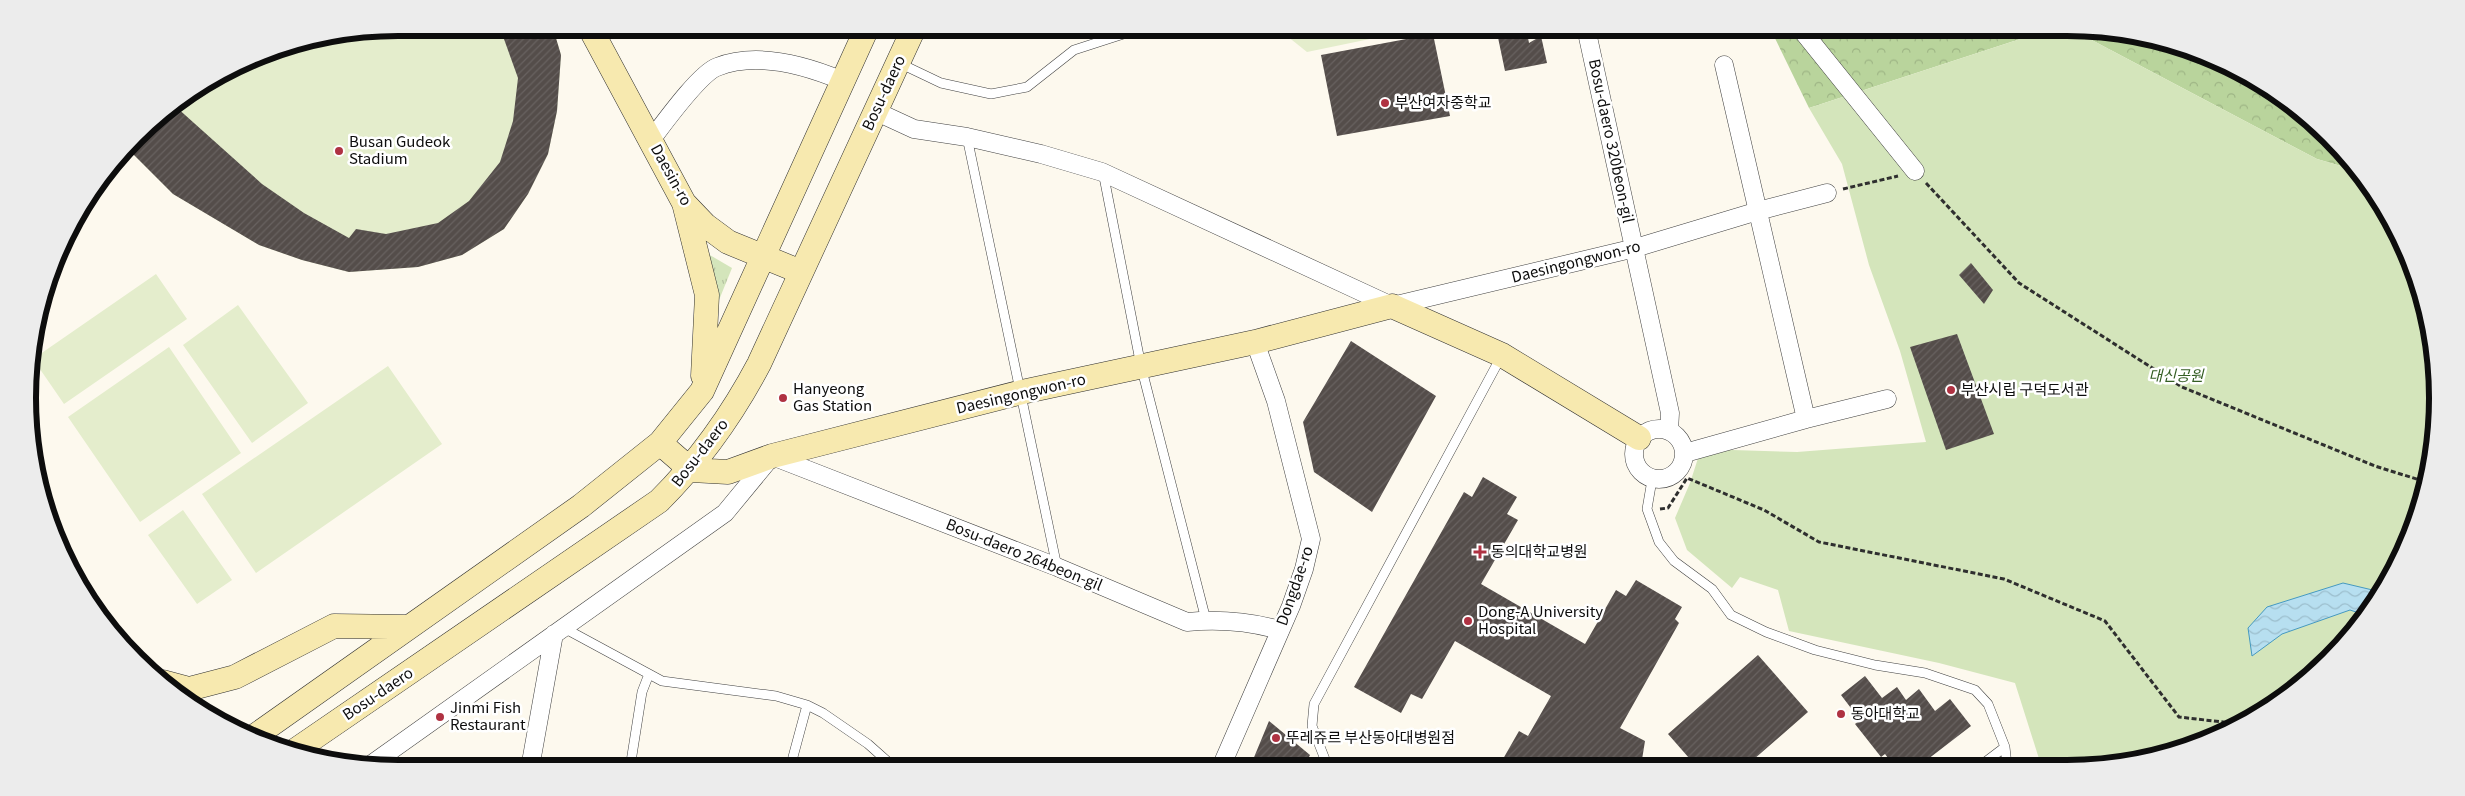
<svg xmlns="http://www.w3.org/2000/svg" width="2465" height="796" font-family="Georgia,'Noto Sans KR',serif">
	<defs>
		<pattern id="grass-tufts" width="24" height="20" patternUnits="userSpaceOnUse" patternTransform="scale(1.25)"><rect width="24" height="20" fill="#d4e5bb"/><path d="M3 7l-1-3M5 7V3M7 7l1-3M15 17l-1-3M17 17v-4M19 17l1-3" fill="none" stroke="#b5c3a0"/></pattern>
		<pattern id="forest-crowns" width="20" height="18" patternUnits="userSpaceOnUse" patternTransform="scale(1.25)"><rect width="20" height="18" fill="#b9d49c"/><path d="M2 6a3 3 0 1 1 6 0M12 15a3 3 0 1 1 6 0" fill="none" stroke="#9eb585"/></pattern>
		<pattern id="water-waves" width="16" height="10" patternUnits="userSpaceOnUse" patternTransform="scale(1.25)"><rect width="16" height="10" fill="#b7dff0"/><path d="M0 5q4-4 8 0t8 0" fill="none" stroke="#9cbecd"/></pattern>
		<pattern id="building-hatch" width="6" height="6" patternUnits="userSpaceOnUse" patternTransform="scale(1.25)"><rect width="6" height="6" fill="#544d4a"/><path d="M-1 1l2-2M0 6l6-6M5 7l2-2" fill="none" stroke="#686260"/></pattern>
	</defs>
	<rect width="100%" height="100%" fill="#fdf9ee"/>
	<!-- grass -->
	<path fill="url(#grass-tufts)" d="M703 251 732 268 717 305Z"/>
	<!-- forest -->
	<path fill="url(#forest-crowns)" d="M1770 28H2054L1809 108Z
		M2069 28 2140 35 2209 56 2273 90 2329 136 2358 171 2317 159Z"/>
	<!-- park -->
	<path fill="#d4e5bb" d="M2054 28H2069L2317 159 2358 171 2375 192 2409 256 2430 326 2437 398 2430 471 2388 583 2311 676 2231 730 2116 765H2041L2015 683 1939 663 1789 631 1778 590 1740 577 1732 588 1687 550 1675 518 1690 483 1701 449 1797 452 1926 442 1900 351 1869 265 1842 164 1809 108Z"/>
	<!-- pitch -->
	<path fill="#e4edcc" d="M398 28H553L561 55 557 111 548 154 528 194 504 229 462 255 418 267 349 272 302 260 259 245 173 194 127 148 154 120 256 56 326 35Z
		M1277 28H1423L1307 52Z
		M156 274 187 319 64 404 33 359Z
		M238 305 308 403 252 443 183 345Z
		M169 347 241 453 140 522 68 417Z
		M388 366 442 444 256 573 202 494Z
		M183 510 232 580 197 604 148 535Z"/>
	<!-- water -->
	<path fill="url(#water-waves)" stroke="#4599c0" d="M2343 583 2381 592 2362 614 2350 610 2282 634 2252 656 2248 628 2267 607Z"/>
	<!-- building -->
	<path fill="url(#building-hatch)" d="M500 28H553L561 55 557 111 548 154 528 194 504 229 462 255 418 267 349 272 302 260 259 245 173 194 127 148 154 120 175 106 262 184 304 213 349 238 356 229 386 234 438 223 469 201 500 162 513 121 518 78Z
		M1496 28H1526L1529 43 1541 36 1547 63 1505 71Z
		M1433 34 1450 116 1337 136 1321 55Z
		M1971 263 1993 290 1984 304 1959 275Z
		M1957 334 1994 434 1946 450 1910 347Z
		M1351 341 1436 396 1372 512 1314 472 1303 422Z
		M1483 477 1517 497 1507 514 1518 520 1481 584 1585 644 1616 590 1626 596 1636 580 1682 607 1675 619 1679 623 1620 728 1645 741 1641 766H1616L1602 759 1598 766H1499L1519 731 1528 736 1551 696 1455 641 1422 699 1411 694 1401 713 1354 687 1464 492 1472 497Z
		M1758 655 1808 712 1746 766H1696L1668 734Z
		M1865 676 1882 698 1897 687 1906 700 1919 689 1935 711 1950 699 1971 726 1919 766H1894L1885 754 1881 757 1855 724 1860 720 1841 695Z
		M1269 721 1310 755 1304 767H1250Z"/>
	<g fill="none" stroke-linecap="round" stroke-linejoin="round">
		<!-- lane casing -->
		<g stroke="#404040" stroke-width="10">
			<path id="lane" d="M899 63 941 83 991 94 1027 87 1074 50 1142 28
				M967 137 1057 567
				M1103 172 1141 366 1206 620
				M1652 480 1647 509 1659 542 1674 561 1712 589 1731 615 1766 632 1815 650 1875 665 1925 673 1975 690 1988 704 2005 747 2007 765
				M564 628 662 681 776 696 807 705 823 713 868 744 895 768
				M1980 766 2005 747
				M1324 767 1326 762 1312 726 1314 704 1502 355
				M630 768 642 692 649 674
				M790 768 807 705"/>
		</g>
		<!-- street casing -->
		<g stroke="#404040" stroke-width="19">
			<path id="street" d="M1586 28 1670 413 1669 431
				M1800 28 1915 171
				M1724 65 1806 419 1887 399
				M875 111 914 129 967 137 1041 154 1102 172 1392 306 1635 248 1758 211 1827 193
				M651 140C664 123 699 74 717 67 757 51 805 65 843 81
				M1634 454a25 25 0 1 1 50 0a25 25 0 1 1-50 0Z
				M1685 453 1806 419
				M369 766 725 513 772 456 1057 567 1187 622C1217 619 1251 622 1280 630
				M1221 767 1291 606 1304 569 1311 539 1276 401 1255 342
				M530 768 554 634"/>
		</g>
		<!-- secondary casing -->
		<g stroke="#2f2f2f" stroke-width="25">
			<path id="secondary" d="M590 28 684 203 705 225 728 242 801 272
				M684 203 707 295 703 376
				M660 443 691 470 728 472 772 456 1022 392 1255 342 1392 306 1502 355 1639 438
				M163 682 189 689 235 677 334 626 409 627
				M252 738 581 506 660 443 702 391 867 28
				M293 752 659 501C700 460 732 415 759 364L914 28"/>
		</g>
		<!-- path -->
		<path stroke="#2f2f2f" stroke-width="3" stroke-dasharray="5 2.5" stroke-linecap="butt" d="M1926 183 2019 283 2182 387 2375 466 2426 482
			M1843 189 1898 176
			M1660 509 1668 508 1687 478 1764 510 1819 542 2004 579 2105 621 2179 717 2240 724"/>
		<!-- lane -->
		<use href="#lane" stroke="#fff" stroke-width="9"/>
		<!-- street -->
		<use href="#street" stroke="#fff" stroke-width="18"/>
		<!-- secondary -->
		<use href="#secondary" stroke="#f7e9af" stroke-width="24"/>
	</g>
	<!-- markers -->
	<g fill="#af3242" stroke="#fff" stroke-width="2">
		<circle cx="1385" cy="103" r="5"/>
		<circle cx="339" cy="151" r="5"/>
		<circle cx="1951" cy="390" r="5"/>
		<circle cx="783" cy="398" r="5"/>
		<path d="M1477.5 544.5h5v5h5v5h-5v5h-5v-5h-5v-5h5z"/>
		<circle cx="1468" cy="621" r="5"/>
		<circle cx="1841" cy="714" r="5"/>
		<circle cx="440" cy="717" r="5"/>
		<circle cx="1276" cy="738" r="5"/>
	</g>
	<g text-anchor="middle" stroke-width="5" stroke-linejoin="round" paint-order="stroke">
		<!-- street labels -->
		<g font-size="15" fill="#0d0d0d" stroke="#fff">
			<text transform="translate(884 93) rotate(-65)" y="5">Bosu-daero</text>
			<text transform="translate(1611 141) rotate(78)" y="5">Bosu-daero 320beon-gil</text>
			<text transform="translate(671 175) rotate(61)" y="5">Daesin-ro</text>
			<text transform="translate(1576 262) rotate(-14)" y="5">Daesingongwon-ro</text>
			<text transform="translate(1021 394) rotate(-13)" y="5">Daesingongwon-ro</text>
			<text transform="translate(700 453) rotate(-52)" y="5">Bosu-daero</text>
			<text transform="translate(1024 555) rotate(22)" y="5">Bosu-daero 264beon-gil</text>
			<text transform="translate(1295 586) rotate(-71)" y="5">Dongdae-ro</text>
			<text transform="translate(378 694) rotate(-34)" y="5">Bosu-daero</text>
		</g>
		<!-- poi labels -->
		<g font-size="15" fill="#0d0d0d" stroke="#fff" text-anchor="start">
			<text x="1395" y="108">부산여자중학교</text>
			<text x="349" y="147">Busan Gudeok<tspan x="349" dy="17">Stadium</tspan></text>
			<text x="793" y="394">Hanyeong<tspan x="793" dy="17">Gas Station</tspan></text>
			<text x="1961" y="395">부산시립 구덕도서관</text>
			<text x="1491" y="557">동의대학교병원</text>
			<text x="1478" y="617">Dong-A University<tspan x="1478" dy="17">Hospital</tspan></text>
			<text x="450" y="713">Jinmi Fish<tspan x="450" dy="17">Restaurant</tspan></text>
			<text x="1851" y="719">동아대학교</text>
			<text x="1286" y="743">뚜레쥬르 부산동아대병원점</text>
		</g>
		<!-- park labels -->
		<g font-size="15" font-style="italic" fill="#345e23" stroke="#fff">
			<text x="2176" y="381">대신공원</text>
		</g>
	</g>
	<!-- crop -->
	<path d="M0 0H2465V796H0ZM398 36H2067A362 362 0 0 1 2429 398V398A362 362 0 0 1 2067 760H398A362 362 0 0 1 36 398V398A362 362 0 0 1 398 36Z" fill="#ececec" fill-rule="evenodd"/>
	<path fill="none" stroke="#0d0d0d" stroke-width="6" d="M398 36H2067A362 362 0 0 1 2429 398V398A362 362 0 0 1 2067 760H398A362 362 0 0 1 36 398V398A362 362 0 0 1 398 36Z"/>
</svg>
